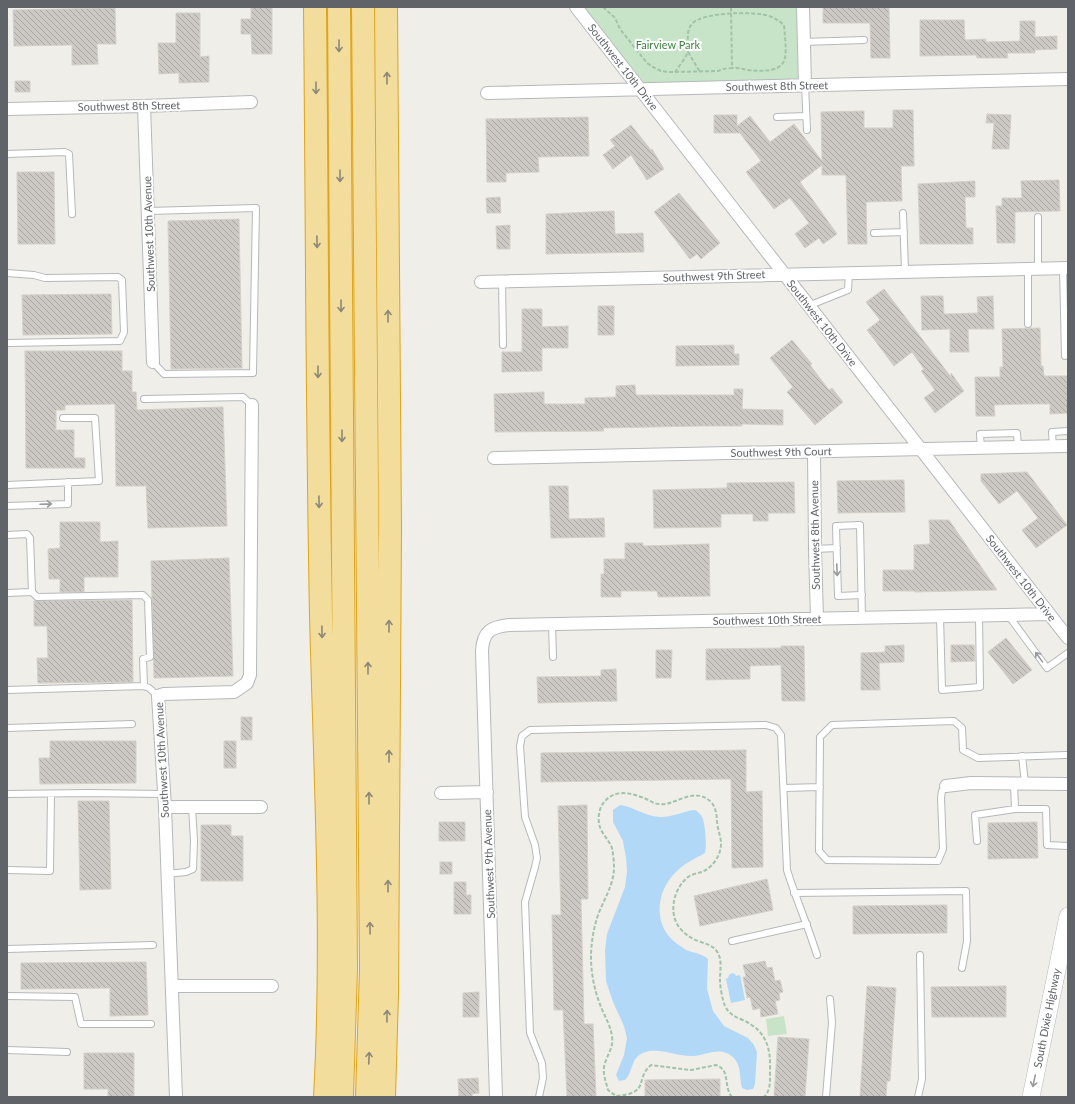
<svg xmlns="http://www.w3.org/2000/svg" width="1075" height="1104" font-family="Lato,sans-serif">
	<defs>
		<pattern id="building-back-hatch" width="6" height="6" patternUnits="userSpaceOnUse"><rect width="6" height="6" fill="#ccc9c5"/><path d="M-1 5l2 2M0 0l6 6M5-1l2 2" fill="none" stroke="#a9a7a4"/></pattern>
	</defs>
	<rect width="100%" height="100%" fill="#f0eee9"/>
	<!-- park -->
	<path fill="#c8e4c8" d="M584 7H797L798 79 645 84Z
		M784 1016 787 1034 768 1036 766 1019Z"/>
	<!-- water -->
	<path fill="#b2d8f7" d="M620 805C634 807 645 816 659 817 671 818 683 811 695 810 698 812 701 814 702 817 705 822 707 846 705 853 696 858 685 863 677 871 656 890 652 925 676 943 679 945 683 948 686 950 694 953 703 954 708 959L707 989 713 1011 724 1026 748 1038 754 1045 757 1052 755 1084 753 1089 747 1090 742 1088C739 1077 742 1066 733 1057 720 1045 705 1056 691 1056 675 1056 652 1044 638 1056 631 1062 632 1073 625 1080L619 1081 616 1075 624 1055 627 1038 624 1026 613 1002 606 981 605 950 607 934 625 887 627 871 626 858 623 841 613 822V810Z
		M732 973 735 974 736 976 740 975 745 1000 731 1003 726 979 728 978 729 975Z"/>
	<!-- building -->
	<path fill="url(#building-back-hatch)" stroke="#d4d0c7" d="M251 7H272V54H252L251 34H241V19H251Z
		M823 7H889L890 58H871L870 23H823Z
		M115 8 116 44H97L98 64 72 65V45L14 46 13 10Z
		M176 13H200V57L209 56V82L179 83V73L159 74 158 43H176Z
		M920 20H964L965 40 986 39V42L1020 41V21H1035V37L1057 36V49L1035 50V53H1007L1008 58H977L976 55 920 56Z
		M15 81H30V92H15Z
		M893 110H913L914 166H901L902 201 866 202 867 244H848L846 175H822V165L800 182 837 234 823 244 819 238 805 248 795 234 809 223 790 198 774 209 746 172 761 161 740 133H714V115H737V126L750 116 770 142 794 124 822 161 821 112 864 111V128H893Z
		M987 114 1011 115 1009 149H992L994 123H986Z
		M588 117 589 156 538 157 539 172 506 173V182H487L486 119Z
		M631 125 651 150 652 149 664 169 647 180 631 155 613 169 603 155 615 146 610 140Z
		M17 172H54L55 244H18Z
		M1059 180 1060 211 1015 212V243H997L996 206H1002V198H1022L1021 181Z
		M975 181V197H965L966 228H973V244H920L918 184Z
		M679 193 720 243 701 259 697 254 690 259 654 212Z
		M500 197 501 213H487L486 198Z
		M614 211 615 234 643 233 644 252 546 254V214Z
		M239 219 242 368 171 369 168 221Z
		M510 225V249H497L496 226Z
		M884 289 951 377V373L964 391 935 413 924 398 935 390 921 371 924 369 912 352 894 366 867 330 880 320 866 302Z
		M111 294 112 334 23 335 22 295Z
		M921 296H943L944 314 978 313 977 297 993 296 994 329H968L969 352H950V329L922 330Z
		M598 306H614V335H598Z
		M522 309H542V327L568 326V348H542V371L502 372V352H522Z
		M1040 328 1041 366H1043L1044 376H1068V413L1050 414V404H1025L994 405 995 416H976L975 377H1000V367H1003L1002 329Z
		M792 340 812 364 810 365 829 390 832 388 843 402 815 425 787 392 793 387 770 358Z
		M734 345V354H739V365L676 366V346Z
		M25 351H122V371H132V392H136L137 410 223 407 227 526 148 528 146 486H116L115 404 65 405V410H56V430H74V458H85V468H26Z
		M635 385 636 395H734V389H743L742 409 783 410V425L742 424V426H700L603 428 604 431 495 432 494 394 544 392V404H585V398L616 397V386Z
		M1027 472 1067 525 1036 548 1022 530 1038 518 1017 491 999 504 981 481V474Z
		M904 480 905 512 838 513 837 481Z
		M794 482 795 513H768V521H753V514H721V527L654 528 653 490 727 488V483Z
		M549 486H568L569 519 604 518 605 537 551 538Z
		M929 520H949L997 590 915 592V591H883V570H914V545L930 544Z
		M60 522H100V542L118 541V577H84V592H60V579H49L48 549 60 548Z
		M625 543H643V546L709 544 710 596 658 597 657 591H621V597H601V574H604V559H625Z
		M229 558 233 676 154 678 151 561Z
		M132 600 133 682 38 683 37 658H48L47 626H34V601Z
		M1006 638 1032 670 1013 684 988 652Z
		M904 645V662L879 663 880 690H861V653L885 652V646Z
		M951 645H974L975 661 951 662Z
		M781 646H804L805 701H782L781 665 750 666V679L706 680V649L781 648Z
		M656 650H672L671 678H656Z
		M616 669 617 701 538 703 537 677 601 676V670Z
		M241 717H252V740H241Z
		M50 741H136V783L40 784 39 758H50Z
		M224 741H236V768H224Z
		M746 750V792L762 791 763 867 732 868 731 779 541 782V753Z
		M78 801H109L111 889 80 890Z
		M587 805 588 899H581L584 1024H593L596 1097H567L563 1010H554L552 915H561L558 806Z
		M439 822H465V841H439Z
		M1037 822 1038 858 988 859V823Z
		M201 825H231V836H243V881H201Z
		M440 862H452V874H440Z
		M767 879 773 910 700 926 694 896Z
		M454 882H466V895H471V914H454Z
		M947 905V933L853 934V906Z
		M765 961 767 968 772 967 775 981 780 980 783 992 779 993 780 1000 775 1001 778 1014 761 1017 760 1008 753 1010 750 997 747 998 743 977H746L743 965Z
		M146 962 148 1015 110 1016V988L21 989V963Z
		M867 986 896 988 890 1081H887L886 1097H860Z
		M1006 986V1017H932L931 987Z
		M479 992V1017H463V993Z
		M778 1037 809 1039 805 1097H774Z
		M84 1053H134V1097H108V1089H84Z
		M478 1078 479 1093 472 1094V1097H459L458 1079Z
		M720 1079V1097H645V1080Z"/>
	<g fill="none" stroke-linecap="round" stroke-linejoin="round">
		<!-- lane casing -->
		<g stroke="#b5b8bb" stroke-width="8">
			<path id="lane" d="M803 42 864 40
				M805 85 807 130
				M777 117 806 116
				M7 154 65 152 69 154 72 214
				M148 211 256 208 253 373 164 374 153 362
				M903 213 905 271
				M1038 217V268
				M874 233 904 232
				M1063 268 1065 356 1068 355
				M1028 269V324
				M7 273 34 275 45 278 118 277 122 280 124 332 120 341 7 343
				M502 281 503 345
				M808 306 848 290 849 273
				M144 399 243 397 252 405
				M1053 447 1052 432 1068 431
				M981 449 980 434 1017 433 1018 448
				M7 485 99 481 95 418H63
				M7 506 68 504V482
				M7 535 27 534 30 538 32 592 7 593
				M815 549 837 548
				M32 592 37 597 143 595 148 600 150 657 143 659 144 686 149 688 158 696
				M862 595 838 596 836 526 860 525 862 618
				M1008 615 1047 668 1068 653
				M940 616 942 690 980 687 979 616
				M552 624 553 657
				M7 690 144 686
				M7 728 132 724
				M1022 756 1025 783
				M946 786 942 791 941 798 943 849 938 861 827 860 819 851 820 737 832 725 954 721 962 728 963 750 978 758 1066 755
				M784 788 820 787
				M7 794 87 793 164 794
				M1015 809H1046L1047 845 1068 846
				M977 841 975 815 1015 809 1014 783
				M7 870 50 871 51 794
				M167 874 186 872 193 869 194 841 192 807
				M794 893 966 891 967 941 962 968
				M732 941 807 924
				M7 949 153 945
				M7 996 75 997 81 1024H151
				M7 1050 67 1052
				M539 1097 543 1078 542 1063 530 1033 525 902 535 867 537 858 535 845 525 817 520 746 522 736 530 730 766 725 776 728 781 735 787 870C796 899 808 926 817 955
				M826 1097 832 1022 830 999
				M918 1097 922 1079 920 955"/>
		</g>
		<!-- street casing -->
		<g stroke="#b5b8bb" stroke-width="14">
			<path id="street" d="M576 7 1068 638
				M803 7 805 85
				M487 93 1068 79
				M144 106 153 362
				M7 109 144 106 251 102
				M481 282 1068 268
				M814 452 815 549 817 619
				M494 458 1068 446
				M946 786 971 783 1068 784
				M441 793 487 792
				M165 807H261
				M172 986H272
				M176 1097 165 807 158 696 164 694 234 692 247 683 250 675 252 405
				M496 1097 482 651C483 631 491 627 509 625L1049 614"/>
		</g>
		<!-- secondary casing -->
		<g stroke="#b5b7bb" stroke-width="18">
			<path id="secondary" d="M1031 1097 1068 916"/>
		</g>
		<!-- highway casing -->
		<g stroke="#e0a319" stroke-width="24">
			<path id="highway" d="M315 7C317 210 317 412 321 615 325 775 334 937 325 1097
				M339 7 346 968 342 1097
				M363 7 371 970 367 1097
				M384 1097 387 994 390 529 386 7"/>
		</g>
		<!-- path -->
		<path stroke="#a1c3aa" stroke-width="2" stroke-dasharray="4 2" stroke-linecap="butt" d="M603 7 615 18 620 29 647 63 653 67 661 71 670 72 718 71 723 69 732 68 731 7
			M688 52 700 72
			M675 72C679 66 686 58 688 51 689 42 685 32 692 24 701 12 755 11 769 16 775 18 779 21 784 25 787 61 791 74 747 70 742 69 738 67 732 68
			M732 1097C723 1087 731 1070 716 1065L691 1070 651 1065C634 1080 651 1093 616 1096L608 1090C606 1082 603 1075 604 1067 606 1056 614 1048 612 1037 611 1026 605 1017 601 1007 593 987 589 964 592 942 593 933 595 924 598 915 604 899 614 885 614 867 614 861 613 854 612 848 609 840 602 834 600 827 597 819 599 807 605 801 616 789 631 793 644 798 649 800 654 804 659 804 674 807 694 785 711 802 718 810 716 819 718 828 719 833 721 838 721 844 721 855 713 867 702 872 698 873 692 874 688 877 674 888 668 912 679 927 685 935 692 939 701 942 706 944 711 945 715 949 723 957 720 969 720 979 720 987 722 998 725 1006 729 1014 735 1017 743 1020 766 1031 771 1047 770 1071 770 1081 771 1090 764 1097"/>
		<!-- lane -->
		<use href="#lane" stroke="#fff" stroke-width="6"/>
		<!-- street -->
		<use href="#street" stroke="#fff" stroke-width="12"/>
		<!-- secondary -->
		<use href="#secondary" stroke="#fff" stroke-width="17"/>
		<!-- highway -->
		<use href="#highway" stroke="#f2dd9d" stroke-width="22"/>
	</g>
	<!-- one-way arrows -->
	<defs><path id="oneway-shaft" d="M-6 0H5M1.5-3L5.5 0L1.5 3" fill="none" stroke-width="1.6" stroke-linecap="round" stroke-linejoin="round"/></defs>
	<g stroke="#8c8877">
		<use href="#oneway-shaft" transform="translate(339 46) rotate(90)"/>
		<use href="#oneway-shaft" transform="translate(387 78) rotate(-90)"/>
		<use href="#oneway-shaft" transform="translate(316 88) rotate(90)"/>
		<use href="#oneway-shaft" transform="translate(340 176) rotate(90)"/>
		<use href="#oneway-shaft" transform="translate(317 242) rotate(89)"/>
		<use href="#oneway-shaft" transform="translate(341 306) rotate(90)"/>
		<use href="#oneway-shaft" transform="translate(388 316) rotate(-90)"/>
		<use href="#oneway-shaft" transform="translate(318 372) rotate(90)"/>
		<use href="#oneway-shaft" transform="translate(342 436) rotate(90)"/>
		<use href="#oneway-shaft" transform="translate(319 502) rotate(89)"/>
		<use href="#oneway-shaft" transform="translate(389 626) rotate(-90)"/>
		<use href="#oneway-shaft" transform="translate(322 632) rotate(89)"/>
		<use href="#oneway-shaft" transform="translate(368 668) rotate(-90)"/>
		<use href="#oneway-shaft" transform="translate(389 756) rotate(-90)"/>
		<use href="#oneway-shaft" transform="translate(369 798) rotate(-90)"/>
		<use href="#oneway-shaft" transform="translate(388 886) rotate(-90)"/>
		<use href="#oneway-shaft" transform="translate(370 928) rotate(-91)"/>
		<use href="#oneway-shaft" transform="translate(387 1016) rotate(-89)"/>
		<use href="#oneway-shaft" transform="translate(369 1058) rotate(-87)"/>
	</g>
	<g stroke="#989a9c">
		<use href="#oneway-shaft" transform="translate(46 504) rotate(-2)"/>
		<use href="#oneway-shaft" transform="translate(837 570) rotate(88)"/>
		<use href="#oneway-shaft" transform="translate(1039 657) rotate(-126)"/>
		<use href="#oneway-shaft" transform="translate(1034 1081) rotate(102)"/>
	</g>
	<g text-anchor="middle" stroke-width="4" stroke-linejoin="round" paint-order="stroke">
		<!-- park labels -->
		<g font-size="11" fill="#408544" stroke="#fff">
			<text x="668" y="49">Fairview Park</text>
		</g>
		<!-- street labels -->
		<g font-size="11" fill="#606367" stroke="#fff">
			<text transform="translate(623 67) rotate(52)" y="4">Southwest 10th Drive</text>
			<text transform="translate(777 86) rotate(-1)" y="4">Southwest 8th Street</text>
			<text transform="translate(129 106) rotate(-1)" y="4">Southwest 8th Street</text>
			<text transform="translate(149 234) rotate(-92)" y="4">Southwest 10th Avenue</text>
			<text transform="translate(714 276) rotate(-2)" y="4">Southwest 9th Street</text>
			<text transform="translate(822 323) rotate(52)" y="4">Southwest 10th Drive</text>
			<text transform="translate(781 452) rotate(-1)" y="4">Southwest 9th Court</text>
			<text transform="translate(815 535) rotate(-91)" y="4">Southwest 8th Avenue</text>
			<text transform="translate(1021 578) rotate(52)" y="4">Southwest 10th Drive</text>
			<text transform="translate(767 620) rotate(-1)" y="4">Southwest 10th Street</text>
			<text transform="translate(162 760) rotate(-93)" y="4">Southwest 10th Avenue</text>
			<text transform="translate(489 864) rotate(-92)" y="4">Southwest 9th Avenue</text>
			<text transform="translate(1047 1018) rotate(-79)" y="4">South Dixie Highway</text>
		</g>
	</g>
	<!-- border -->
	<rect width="1075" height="1104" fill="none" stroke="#606367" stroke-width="16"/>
</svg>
